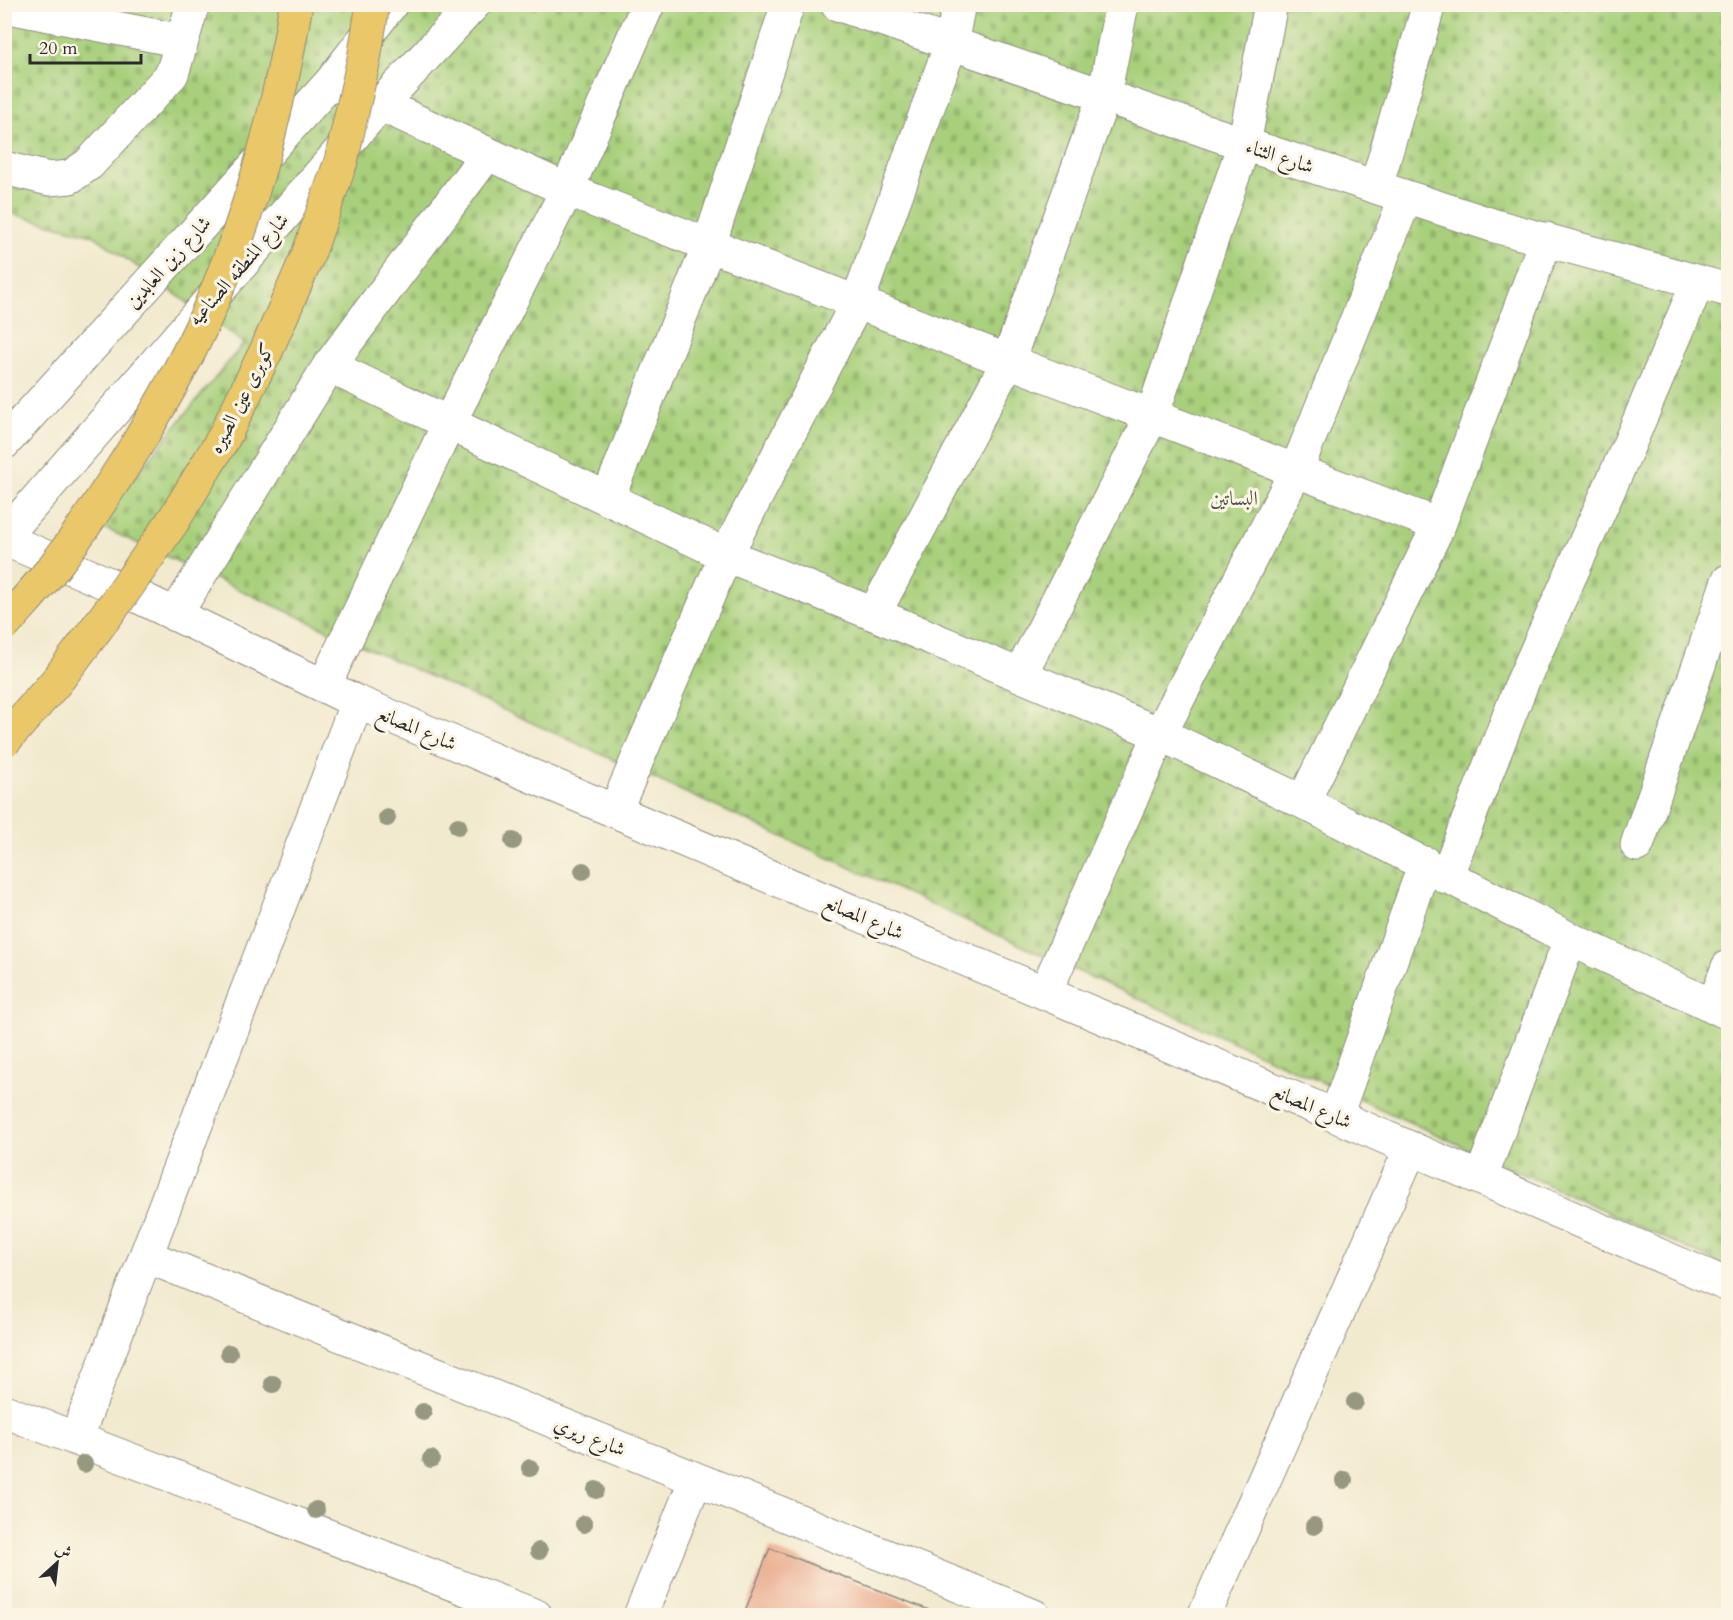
<svg xmlns="http://www.w3.org/2000/svg" width="1733" height="1620" font-family="Cardo,Amiri,serif">
	<defs>
		<pattern id="cemetery-stones" width="16" height="16" patternUnits="userSpaceOnUse" patternTransform="scale(1.5)"><rect width="16" height="16" fill="#a8d07b"/><path d="M2 7V4a2 2 0 0 1 4 0v3zM10 15v-3a2 2 0 0 1 4 0v3z" fill="#91b36a"/></pattern>
	</defs>
	<rect width="100%" height="100%" fill="#fcf5e5"/>
	<filter id="ink" filterUnits="userSpaceOnUse"><feTurbulence type="fractalNoise" baseFrequency=".0167" numOctaves="2"/><feDisplacementMap in="SourceGraphic" scale="12" xChannelSelector="R" yChannelSelector="G"/><feConvolveMatrix kernelMatrix="1 2 1 2 8 2 1 2 1" color-interpolation-filters="sRGB"/></filter>
	<filter id="wash" filterUnits="userSpaceOnUse"><feTurbulence type="fractalNoise" baseFrequency=".008" numOctaves="4" result="noise"/><feDisplacementMap in="SourceGraphic" scale="24" xChannelSelector="R" yChannelSelector="G"/><feGaussianBlur stdDeviation="1.35" result="paint"/><feColorMatrix in="noise" values="0 0 0 0 0 0 0 0 0 0 0 0 0 0 0 0 0 1.4 0 .05"/><feComposite in="paint" operator="in"/></filter>
	<g filter="url(#wash)">
		<rect width="100%" height="100%" fill="#f2eacf"/>
		<!-- cemetery -->
		<path fill="url(#cemetery-stones)" stroke="#6a7e53" stroke-width="1.5" d="M4 5H1728V1267L95 524 244 343 93 235 5 212Z"/>
		<g id="blocks">
			<!-- building -->
			<path fill="#eaaa8d" d="M770 1548 942 1615V1616H743Z"/>
		</g>
	</g>
	<g filter="url(#ink)">
		<use href="#blocks" fill-opacity="0" stroke="#8e8a7d" stroke-width="1.5"/>
		<g fill="none" stroke-linecap="round" stroke-linejoin="round">
			<!-- minor casing -->
			<g stroke="#8e8a7d" stroke-width="35">
				<path id="minor" d="M837 4 1244 144 1495 226 1728 290
					M4 6 182 41
					M331 82 567 190 1047 376 1439 525
					M4 168 49 179 70 177 89 164 172 74 193 4
					M1376 187 1429 4
					M329 366 726 555 874 614 1160 734 1303 802 1570 939 1728 1013
					M4 443 331 82 391 4
					M608 498 709 245 788 4
					M4 537 381 104 474 4
					M4 539 139 597 357 702 1336 1116 1728 1285
					M874 614 1008 361 1104 96 1122 4
					M175 615 329 366 487 154
					M1020 675 1152 416 1244 144 1271 4
					M324 686 449 423 567 190 648 4
					M1303 802 1439 525 1546 239
					M615 811 726 555 857 303 951 44 959 4
					M1637 845 1728 581
					M1446 877 1522 683 1628 447 1698 282
					M1045 993 1160 734 1296 471 1406 197
					M1713 1007 1728 967
					M1336 1116 1425 863
					M1481 1178 1570 939
					M146 1256 1034 1616
					M4 1411 536 1616
					M76 1439 357 702
					M640 1616 696 1479
					M1204 1616 1411 1148"/>
			</g>
			<!-- minor -->
			<use href="#minor" stroke="#fff" stroke-width="33"/>
			<!-- highway-bridge casing -->
			<g stroke="#8e8a7d" stroke-width="35" stroke-linecap="butt">
				<path id="highway-bridge" d="M4 625C23 603 43 582 60 559 88 523 112 484 136 446 162 403 187 360 207 314 250 216 279 110 296 4
					M4 741 56 682 117 601 173 521 224 437 267 349 308 255 341 161 364 59 373 4"/>
			</g>
			<!-- highway-bridge -->
			<use href="#highway-bridge" stroke="#eac769" stroke-width="33"/>
		</g>
		<!-- trees -->
		<g fill="#969880">
			<circle cx="387" cy="818" r="9"/>
			<circle cx="458" cy="826" r="9"/>
			<circle cx="513" cy="841" r="9"/>
			<circle cx="583" cy="871" r="9"/>
			<circle cx="229" cy="1353" r="9"/>
			<circle cx="273" cy="1384" r="9"/>
			<circle cx="1355" cy="1402" r="9"/>
			<circle cx="423" cy="1412" r="9"/>
			<circle cx="431" cy="1459" r="9"/>
			<circle cx="84" cy="1464" r="9"/>
			<circle cx="530" cy="1468" r="9"/>
			<circle cx="1344" cy="1480" r="9"/>
			<circle cx="596" cy="1490" r="9"/>
			<circle cx="316" cy="1510" r="9"/>
			<circle cx="584" cy="1524" r="9"/>
			<circle cx="1314" cy="1526" r="9"/>
			<circle cx="539" cy="1551" r="9"/>
		</g>
	</g>
	<g text-anchor="middle" stroke-width="6" stroke-linejoin="round" paint-order="stroke">
		<!-- street labels -->
		<g font-size="20" fill="#2b2b2b" stroke="#fcf5e5">
			<text transform="translate(1280 156) rotate(18)" y="7">شارع الثناء</text>
			<text transform="translate(168 262) rotate(-48)" y="7">شارع زين العابدين</text>
			<text transform="translate(238 269) rotate(-49)" y="7">شارع المنطقه الصناعيه</text>
			<text transform="translate(241 398) rotate(-63)" y="7">كوبرى عين الصيره</text>
			<text transform="translate(417 728) rotate(23)" y="7">شارع المصانع</text>
			<text transform="translate(864 917) rotate(23)" y="7">شارع المصانع</text>
			<text transform="translate(1312 1106) rotate(23)" y="7">شارع المصانع</text>
			<text transform="translate(590 1436) rotate(22)" y="7">شارع ريري</text>
		</g>
		<!-- park labels -->
		<g font-size="20" fill="#4a543f" stroke="#fcf5e5">
			<text x="1234" y="505">البساتين</text>
		</g>
	</g>
	<!-- margin -->
	<rect width="1733" height="1620" fill="none" stroke="#fcf5e5" stroke-width="24"/>
	<!-- north arrow -->
	<g transform="translate(57 1563) rotate(27)" stroke="#fcf5e5" stroke-width="4.5" paint-order="stroke">
	<path d="M0-4.5L10 22L0 15L-10 22Z" fill="#2b2b2b"/>
	<text y="-9" font-size="16" font-weight="bold" text-anchor="middle" fill="#2b2b2b">ش</text>
	</g>
	<!-- scale -->
	<path d="M30 54v9h111v-9" fill="none" stroke="#2b2b2b" stroke-width="3"/>
	<text x="39" y="54" font-size="18" fill="#2b2b2b" stroke="#fcf5e5" stroke-width="4.5" paint-order="stroke">20 m</text>
</svg>
